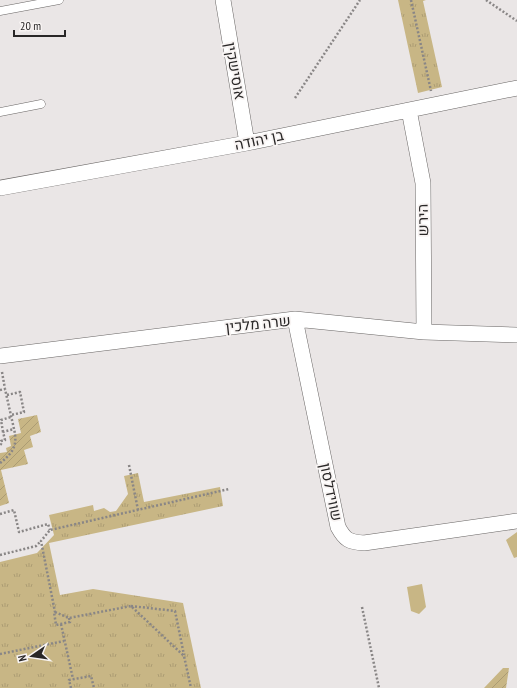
<svg xmlns="http://www.w3.org/2000/svg" width="517" height="688" font-family="'PT Sans Narrow',Heebo,sans-serif">
	<defs>
		<pattern id="park-tufts" width="24" height="20" patternUnits="userSpaceOnUse"><rect width="24" height="20" fill="#c8b685"/><path d="M3 7l-1-3M5 7V3M7 7l1-3M15 17l-1-3M17 17v-4M19 17l1-3" fill="none" stroke="#ac9c73"/></pattern>
		<pattern id="garden-furrows" width="10" height="10" patternUnits="userSpaceOnUse"><rect width="10" height="10" fill="#c8b685"/><path d="M-1 1l2-2M0 10L10 0M9 11l2-2" fill="none" stroke="#ac9c73"/></pattern>
	</defs>
	<rect width="100%" height="100%" fill="#eae6e6"/>
	<!-- grass -->
	<path fill="#c8b685" d="M517 532V557L514 558 506 540Z
		M422 584 426 607 419 614 411 611 407 587Z"/>
	<!-- park -->
	<path fill="url(#park-tufts)" d="M398 0H426L423 1 442 87 418 93Z
		M138 473 144 502 220 487 223 506 49 543 60 595 93 589 183 603 201 688H0V562L37 553 54 535 49 515 93 505 94 511 104 508 110 512 116 511 128 494 124 476Z"/>
	<!-- garden -->
	<path fill="url(#garden-furrows)" d="M37 415 41 432 30 436 33 447 24 450 28 464 1 470 9 503 0 506V453L7 452 6 448 11 446 9 436 21 433 18 419Z
		M503 668H509L506 688H484Z"/>
	<g fill="none" stroke-linecap="round" stroke-linejoin="round">
		<!-- lane casing -->
		<g stroke="#686564" stroke-width="9">
			<path id="lane" d="M0 11 59 0
				M0 112 41 104"/>
		</g>
		<!-- street casing -->
		<g stroke="#686564" stroke-width="16">
			<path id="street" d="M223 0 247 143
				M409 110 423 183 424 332
				M0 188 247 143 517 88
				M295 319 338 527C345 540 349 542 364 543L517 521
				M0 356 295 319 424 332 517 335"/>
		</g>
		<!-- path -->
		<path stroke="#898686" stroke-width="2.5" stroke-dasharray="2 2" stroke-linecap="butt" d="M411 0 431 91
			M486 0 517 21
			M295 98 360 0
			M2 372 5 389
			M0 390 5 389 14 429 3 432 5 440 1 441V444L0 445
			M7 395 20 392 24 412 11 415
			M3 432 1 420 11 417
			M0 463C13 453 18 445 14 429
			M129 465 138 510
			M0 514 14 510 19 532 48 524 50 530
			M0 555 36 546 40 542
			M131 606 175 611 184 655
			M362 607 379 688
			M55 612 69 618 131 606 184 656 191 688
			M69 618 70 622 56 625 54 612H55L41 541 50 530 229 489
			M61 624 73 679
			M0 654 64 641
			M71 688 69 680 91 676 94 688"/>
		<!-- lane -->
		<use href="#lane" stroke="#fff" stroke-width="8"/>
		<!-- street -->
		<use href="#street" stroke="#fff" stroke-width="15"/>
	</g>
	<g text-anchor="middle" stroke-width="3.5" stroke-linejoin="round" paint-order="stroke">
		<!-- street labels -->
		<g font-size="15" fill="#292727" stroke="#f8f4f3">
			<text transform="translate(235 71) rotate(80)" y="5">אוסישקין</text>
			<text transform="translate(259 140) rotate(-12)" y="5">בן יהודה</text>
			<text transform="translate(423 220) rotate(-91)" y="5">הירש</text>
			<text transform="translate(258 324) rotate(-6)" y="5">שרה מלכין</text>
			<text transform="translate(331 492) rotate(78)" y="5">שווידלסון</text>
		</g>
	</g>
	<!-- north arrow -->
	<g transform="translate(32 656) rotate(257)" stroke="#f8f4f3" stroke-width="3" paint-order="stroke">
	<path d="M0-3L7 15L0 10L-7 15Z" fill="#292727"/>
	<text y="-6" font-size="11" font-weight="bold" text-anchor="middle" fill="#292727">N</text>
	</g>
	<!-- scale -->
	<path d="M14 30v6h51v-6" fill="none" stroke="#292727" stroke-width="2"/>
	<text x="20" y="30" font-size="12" fill="#292727" stroke="#f8f4f3" stroke-width="3" paint-order="stroke">20 m</text>
</svg>
